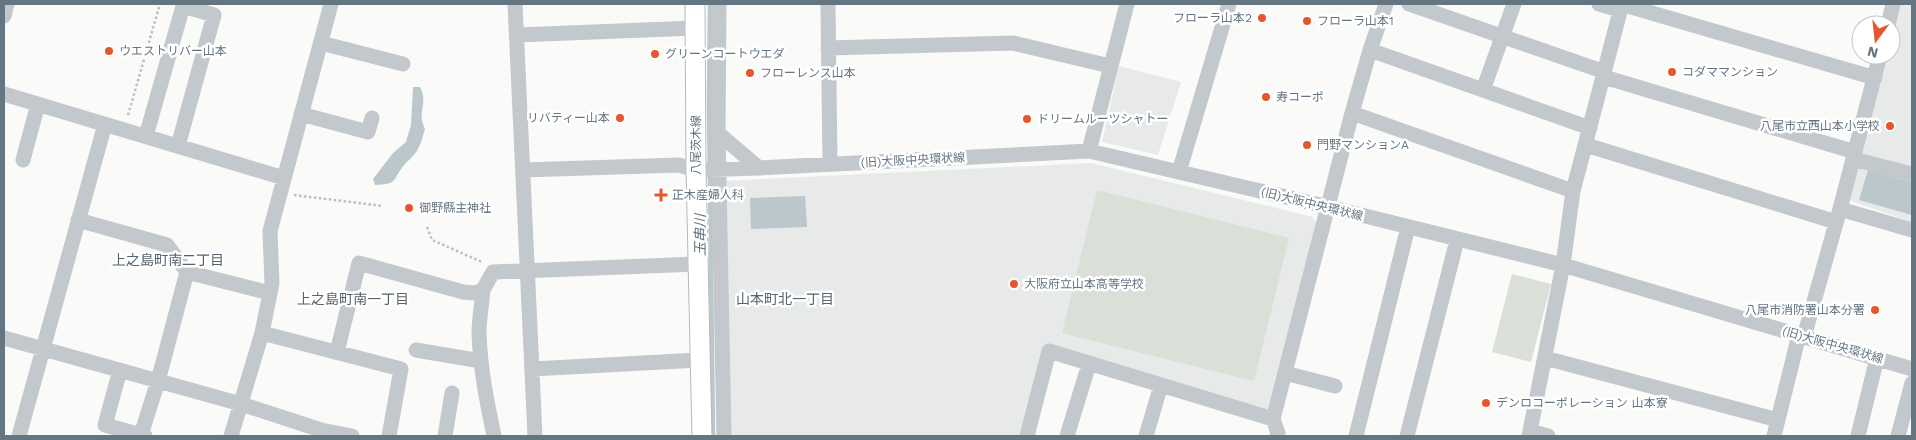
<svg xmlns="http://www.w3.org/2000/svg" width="1916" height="440" font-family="'Work Sans','Noto Sans JP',sans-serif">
	<rect width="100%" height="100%" fill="#fafaf8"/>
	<!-- built -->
	<path fill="#e8e9e9" d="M1900 4H1912V222L1851 201 1849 196 1887 55H1891V38Z
		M1119 66 1181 82 1158 155 1102 142Z
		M1091 163 1313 217 1317 224 1267 410 1262 412 1045 344 1021 436H731L723 181Z"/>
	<!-- green -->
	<path fill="#dadfd7" d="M1097 190 1289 238 1254 381 1062 333Z
		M1512 274 1551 284 1531 362 1492 352Z"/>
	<!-- water -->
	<path fill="#bbc7cb" d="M413 87H420C429 103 416 111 425 129 422 139 420 149 412 157 410 160 406 162 404 165 392 180 399 184 375 185L373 179 393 153 406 142 411 125Z
		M1868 170 1912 182V215L1859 200Z
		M805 196 807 227 751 229 750 198Z"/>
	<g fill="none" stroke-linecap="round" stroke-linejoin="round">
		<!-- stream -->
		<path stroke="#bbc7cb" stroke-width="4.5" d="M710 4 709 101 713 436"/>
		<!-- major casing -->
		<g stroke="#b5babe" stroke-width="21">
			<path id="major" d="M695 4 696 170 702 436"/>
		</g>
		<!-- path -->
		<path stroke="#bbbfc2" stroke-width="2.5" stroke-dasharray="2.5 2.5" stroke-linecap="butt" d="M128 115 160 4
			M294 195 383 206
			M427 227 432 240 482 262"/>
		<!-- minor -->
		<path stroke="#c3c8cc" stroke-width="15" d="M515 4 535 436
			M719 4 718 133 759 168
			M828 4 830 164
			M1409 4 1605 72
			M1599 4 1620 10
			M1621 4 1875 78
			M4 16 7 4
			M1888 25 1893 4
			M517 35 695 28
			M321 43 403 64
			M828 48 1013 43 1110 66
			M1370 50 1590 128
			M1604 77 1855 152
			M1483 90 1514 4
			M4 94 284 178
			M1352 113 1573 191
			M301 114 368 132 372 118
			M718 133 724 436
			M146 136 183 6 214 15 178 146
			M1586 145 1836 222
			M1089 151 1127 4
			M1853 159 1912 174
			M23 160 38 104
			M523 170 679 165 696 170 759 168 1089 151 1329 207 1563 265 1912 369
			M1179 172 1229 4
			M1840 209 1912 230
			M78 220 167 245 187 272 270 293
			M483 290C482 304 479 319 479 333 480 368 487 402 494 436
			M262 333 401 369 389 436
			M1804 337 1840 209 1880 55
			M4 338 241 404 321 430 352 436
			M416 350 481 361
			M337 352 359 263 463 292 475 293 483 290 493 272 697 264
			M1545 358 1778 420
			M532 369 699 360
			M120 370 105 425 145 436
			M1285 373 1335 386
			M1530 431 1548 436
			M141 435 158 381 187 272
			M19 436 105 124
			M231 436 262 333 272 283 270 231 331 4
			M445 436 452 393
			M1027 436 1049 351 1273 419
			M1067 436 1089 364
			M1146 436 1161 385
			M1277 436 1278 433 1273 419 1352 113 1370 50 1386 4
			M1356 436 1408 227
			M1407 436 1457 240
			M1529 436 1563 265 1573 191 1622 4
			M1774 436 1799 335
			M1858 436 1877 358
			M1898 436 1912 383"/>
		<!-- major -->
		<use href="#major" stroke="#fff" stroke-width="19"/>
	</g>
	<!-- markers -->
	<g fill="#e4572e" stroke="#fff" stroke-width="2">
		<circle cx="1262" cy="18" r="5"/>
		<circle cx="1307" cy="21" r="5"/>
		<circle cx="109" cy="51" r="5"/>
		<circle cx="655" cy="54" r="5"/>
		<circle cx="1672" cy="72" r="5"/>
		<circle cx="750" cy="73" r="5"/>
		<circle cx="1266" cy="97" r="5"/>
		<circle cx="620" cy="118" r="5"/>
		<circle cx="1027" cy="119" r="5"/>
		<circle cx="1890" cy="126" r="5"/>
		<circle cx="1307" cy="145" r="5"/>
		<path d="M658.5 187.5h5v5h5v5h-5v5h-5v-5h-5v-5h5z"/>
		<circle cx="409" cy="208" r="5"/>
		<circle cx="1014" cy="284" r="5"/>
		<circle cx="1875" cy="310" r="5"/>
		<circle cx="1486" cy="403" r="5"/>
	</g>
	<g text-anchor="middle" stroke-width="5" stroke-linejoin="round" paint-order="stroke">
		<!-- poi labels -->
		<g font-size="12" fill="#657683" stroke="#fff" text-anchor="start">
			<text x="1252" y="22" text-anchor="end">フローラ山本2</text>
			<text x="1317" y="25">フローラ山本1</text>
			<text x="119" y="55">ウエストリバー山本</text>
			<text x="665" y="58">グリーンコートウエダ</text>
			<text x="1682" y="76">コダママンション</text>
			<text x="760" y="77">フローレンス山本</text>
			<text x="1276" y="101">寿コーポ</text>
			<text x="610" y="122" text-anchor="end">リバティー山本</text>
			<text x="1037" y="123">ドリームルーツシャトー</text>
			<text x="1880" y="130" text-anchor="end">八尾市立西山本小学校</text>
			<text x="1317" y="149">門野マンションA</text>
			<text x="672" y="199">正木産婦人科</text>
			<text x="419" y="212">御野縣主神社</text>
			<text x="1024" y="288">大阪府立山本高等学校</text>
			<text x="1865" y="314" text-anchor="end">八尾市消防署山本分署</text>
			<text x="1496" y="407">デンロコーポレーション 山本寮</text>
		</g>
		<!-- street labels -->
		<g font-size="12" fill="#657683" stroke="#fff">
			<text transform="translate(696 145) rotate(-90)" y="4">八尾茨木線</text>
			<text transform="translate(913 160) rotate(-3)" y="4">(旧)大阪中央環状線</text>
			<text transform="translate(1312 204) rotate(14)" y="4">(旧)大阪中央環状線</text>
			<text transform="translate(1833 345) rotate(16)" y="4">(旧)大阪中央環状線</text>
		</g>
		<!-- water labels -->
		<g font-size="14" font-style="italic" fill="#60757c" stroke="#fff">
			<text transform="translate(700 235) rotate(-90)" y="5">玉串川</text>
		</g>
		<!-- neighbourhood labels -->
		<g font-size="14" fill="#57646e" stroke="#fff">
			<text x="168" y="265">上之島町南二丁目</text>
			<text x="353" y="304">上之島町南一丁目</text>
			<text x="785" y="304">山本町北一丁目</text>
		</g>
	</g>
	<!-- border -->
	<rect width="1916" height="440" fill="none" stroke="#657683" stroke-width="10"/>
	<!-- north arrow -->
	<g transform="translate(1876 40) rotate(195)"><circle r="24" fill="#ffffff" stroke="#c1c8cd"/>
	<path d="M0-4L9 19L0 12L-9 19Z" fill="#e4572e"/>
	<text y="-8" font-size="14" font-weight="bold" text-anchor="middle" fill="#657683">N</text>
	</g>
</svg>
